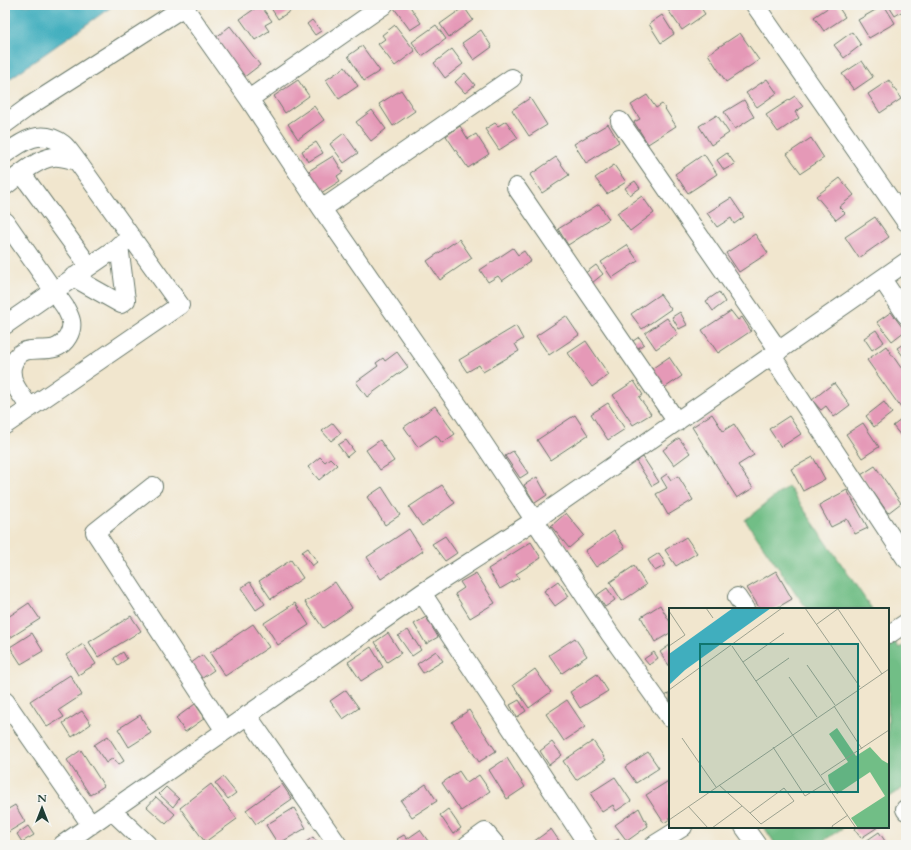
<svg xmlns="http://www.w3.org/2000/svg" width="911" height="850" font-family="Cardo,serif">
	<rect width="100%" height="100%" fill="#f6f6f2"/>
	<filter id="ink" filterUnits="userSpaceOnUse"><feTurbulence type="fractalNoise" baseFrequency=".025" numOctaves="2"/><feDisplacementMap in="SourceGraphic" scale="8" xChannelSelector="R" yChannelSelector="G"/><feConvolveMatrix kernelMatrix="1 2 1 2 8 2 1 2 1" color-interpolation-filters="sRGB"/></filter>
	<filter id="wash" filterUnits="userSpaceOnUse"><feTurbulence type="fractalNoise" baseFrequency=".012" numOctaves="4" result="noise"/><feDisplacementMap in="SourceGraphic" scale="16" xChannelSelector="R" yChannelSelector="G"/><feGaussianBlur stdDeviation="0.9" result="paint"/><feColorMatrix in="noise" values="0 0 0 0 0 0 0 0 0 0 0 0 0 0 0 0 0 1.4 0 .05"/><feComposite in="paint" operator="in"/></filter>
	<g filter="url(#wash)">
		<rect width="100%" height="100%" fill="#f1e6ce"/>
		<!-- forest -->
		<path fill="#71be86" stroke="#487e5d" d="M788 486 872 609H807L745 520Z
			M888 632 899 648 906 644V786L888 798Z
			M764 827H844L817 845H776Z"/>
		<!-- water -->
		<path fill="#40aebe" stroke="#307679" d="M5 5H114L5 82Z"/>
		<g id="blocks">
			<!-- building -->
			<path fill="#e599b7" d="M260 5 272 21 265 25 269 31 255 40 240 19Z
				M269 5H300L278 19Z
				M397 5H409L421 23 410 30 394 8Z
				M676 5H699L705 14 682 30 668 10Z
				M832 5H837L845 17 824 31 814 17Z
				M884 5 895 23 869 38 858 20Z
				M888 5H906V9L895 16Z
				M464 7 473 20 449 37 440 24Z
				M662 15 674 34 661 43 649 24Z
				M312 20 321 31 315 35 307 24Z
				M395 25 415 51 395 66 378 44 385 39 382 35Z
				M436 25 446 39 422 56 412 42Z
				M230 26 260 65 243 78 214 39Z
				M481 30 492 47 474 60 462 43Z
				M852 32 861 45 844 58 834 45Z
				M740 33 759 60 726 82 708 54Z
				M362 46 380 71 364 81 348 56Z
				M452 49 463 64 445 78 434 63Z
				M862 61 873 77 854 90 842 74Z
				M345 67 358 86 339 99 326 80Z
				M465 73 475 85 465 93 455 82Z
				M767 79 777 93 757 107 746 93Z
				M298 80 309 96 285 113 274 96Z
				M889 80 901 99 880 113 868 94Z
				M401 90 415 111 393 126 379 104Z
				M647 95 656 108 662 104 676 126 648 144 634 122 640 119 631 105Z
				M795 96 803 107 795 112 799 118 778 132 766 115Z
				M530 98 547 125 529 136 512 110Z
				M744 100 754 117 735 129 724 112Z
				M314 106 324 120 298 139 288 124Z
				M372 110 386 129 371 141 356 122Z
				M717 115 729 133 711 145 699 126Z
				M506 121 518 138 499 150 485 129 495 123 498 126Z
				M608 124 619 142 586 163 574 144Z
				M460 126 468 139 476 134 489 154 468 168 446 136Z
				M344 133 358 153 344 163 330 144Z
				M811 138 824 158 801 173 787 154Z
				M316 142 323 153 308 162 302 151Z
				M727 153 735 164 724 170 717 160Z
				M704 154 717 174 688 193 675 174Z
				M333 156 343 172 337 176 340 181 321 193 307 172Z
				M556 157 569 175 542 193 530 175Z
				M614 165 626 182 607 194 595 178Z
				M840 178 854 195 839 207 845 213 836 220 816 196Z
				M635 181 640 188 630 195 625 188Z
				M642 196 654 213 630 231 617 213Z
				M731 198 744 217 734 224 731 218 717 227 707 213Z
				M599 204 609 219 568 245 558 229Z
				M875 217 889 237 859 258 845 237Z
				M755 234 768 253 739 272 726 253Z
				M459 239 472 258 440 280 427 261Z
				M627 245 638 261 612 278 601 262Z
				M513 248 518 255 524 251 531 261 502 281 498 276 488 282 480 270Z
				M596 265 603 274 592 283 584 274Z
				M719 292 725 302 713 311 706 301Z
				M660 294 671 309 642 329 631 314Z
				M731 311 738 320 742 317 751 331 718 353 702 330Z
				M680 312 687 325 679 329 672 317Z
				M891 312 905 331 892 341 877 322Z
				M566 316 579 335 549 355 536 336Z
				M667 318 678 334 656 349 645 333Z
				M516 326 523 339 515 344 519 351 483 372 479 365 467 372 459 360Z
				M876 330 884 342 872 350 864 338Z
				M639 337 644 344 635 350 630 343Z
				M586 341 609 375 592 387 568 353Z
				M906 342V360L897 348Z
				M886 346 906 375V405L901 408 867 360Z
				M397 352 408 367 367 397 356 382 378 366 376 363 383 358 385 361Z
				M669 357 682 376 663 389 650 370Z
				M634 381 643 395 639 397 651 414 633 425 613 395Z
				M834 383 850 405 834 417 826 406 821 410 812 400Z
				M884 402 892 413 874 427 866 416Z
				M608 403 625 429 608 440 591 414Z
				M435 406 455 434 442 443 436 435 418 447 404 427Z
				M712 414 723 431 734 424 754 455 738 465 753 488 737 498 692 427Z
				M575 415 588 435 550 460 537 440Z
				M789 416 801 434 781 447 769 429Z
				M906 416V432L901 436 893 426Z
				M333 423 341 433 331 441 322 431Z
				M863 423 879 447 862 458 846 434Z
				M679 438 690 453 674 465 663 450Z
				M346 440 354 451 347 457 338 445Z
				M380 440 394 461 380 470 366 450Z
				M513 451 528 473 520 478 505 456Z
				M320 457 325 462 330 458 337 465 319 480 308 467Z
				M643 457 659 482 652 486 636 461Z
				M813 457 825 479 803 491 791 469Z
				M875 466 901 503 888 513 861 475Z
				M667 474 671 480 678 476 693 500 668 515 656 494 667 488 661 478Z
				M537 477 547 495 535 503 524 485Z
				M442 485 455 503 422 526 409 507Z
				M382 487 400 515 385 525 367 497Z
				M847 490 868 528 855 534 847 519 831 527 819 505Z
				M566 513 584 535 569 548 551 526Z
				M409 529 423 551 381 579 367 557Z
				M614 531 625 548 596 567 585 551Z
				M445 536 457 553 445 561 432 544Z
				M686 537 697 553 676 566 665 550Z
				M531 542 541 558 516 574 519 578 500 589 488 569Z
				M308 548 317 562 312 566 302 552Z
				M659 553 666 565 655 571 648 560Z
				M291 560 303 578 271 599 259 581Z
				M634 566 646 585 622 601 610 582Z
				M776 571 792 599 775 609H760L747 588Z
				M476 573 495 603 470 618 455 594 464 588 460 582Z
				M558 581 569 596 555 606 544 591Z
				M250 582 265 604 256 610 241 588Z
				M335 582 352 608 323 628 305 602Z
				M607 588 615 600 605 607 597 595Z
				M29 603 40 619 5 641V619Z
				M295 603 309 625 278 645 264 623Z
				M660 605 670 622V633L655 642 641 617Z
				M131 616 141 631 98 657 89 642Z
				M426 617 438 637 426 644 414 624Z
				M253 624 269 647 225 676 210 653Z
				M408 630 421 650 412 656 398 636Z
				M32 633 43 651 21 664 10 647Z
				M388 633 401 653 387 662 375 642Z
				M575 638 587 656 562 673 549 655Z
				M83 644 96 664 78 675 66 655Z
				M670 645V667L660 652Z
				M371 647 383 667 361 681 348 662Z
				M436 651 443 661 423 673 417 664Z
				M123 652 127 659 118 665 114 658Z
				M654 652 658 658 649 665 644 659Z
				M202 655 214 670 201 679 190 664Z
				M535 669 551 692 529 708 513 685Z
				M597 674 608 691 580 708 570 692Z
				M70 675 82 695 59 710 64 717 47 727 30 701Z
				M346 690 359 708 343 719 330 701Z
				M670 693V703L665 696Z
				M519 700 526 711 517 717 510 705Z
				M567 700 585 727 564 741 546 714Z
				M195 704 205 718 185 732 176 718Z
				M469 710 496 751 479 762 452 722Z
				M82 711 91 724 72 737 63 723Z
				M140 715 151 733 129 747 118 729Z
				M108 736 124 761 118 765 113 758 106 763 94 745Z
				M593 741 606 760 576 780 563 761Z
				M552 742 562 755 549 765 540 751Z
				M81 750 104 786 90 795 67 760Z
				M648 752 659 768 636 783 625 767Z
				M507 758 525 787 507 799 489 770Z
				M459 771 467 783 479 775 490 791 461 811 442 783Z
				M223 777 236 793 228 799 215 783Z
				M615 777 631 801 616 811 613 805 602 812 590 793Z
				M670 780V819L664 823 646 795Z
				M211 784 237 819 205 842 180 808Z
				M282 784 292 799 256 824 246 810Z
				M426 784 437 801 412 817 401 801Z
				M166 787 179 799 173 807 159 794Z
				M156 797 175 814 166 824 147 807Z
				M15 805 25 822 5 834V811Z
				M294 808 306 828 278 844 266 825Z
				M639 808 648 826 627 841 615 825Z
				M448 809 461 828 453 834 440 815Z
				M28 826 34 835 22 842 17 834Z
				M857 827H878L861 838 854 829Z
				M551 829 562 845H535L533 842Z
				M420 830 428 841 424 845H402L397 839 404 835 407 839Z
				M879 832 887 844 864 845 863 843Z
				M313 837 319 845H302Z
				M619 839 622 845H612L611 843Z"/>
		</g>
	</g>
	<g filter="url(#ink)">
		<use href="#blocks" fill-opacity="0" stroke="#68786a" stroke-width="1"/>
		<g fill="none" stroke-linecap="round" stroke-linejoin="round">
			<!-- minor casing -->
			<g stroke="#68786a" stroke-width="20">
				<path id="minor" d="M755 5 906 222
					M184 7 249 99 322 209 460 408 610 634 670 718
					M249 99 384 5
					M620 121 779 351
					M5 124 31 105 187 5
					M5 154C23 141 41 128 63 144 68 148 73 156 77 161
					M22 174 89 266
					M5 186C18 176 37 159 53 157 61 156 69 159 77 161L180 305 5 425
					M516 187 677 422
					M322 209 512 78
					M5 221 65 307C67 311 70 316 71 321 73 331 66 344 55 348 39 353 19 342 12 367 11 373 12 379 15 385 19 393 25 400 30 408
					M73 277 121 304 126 300 119 245
					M882 279 906 315
					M5 325 132 237
					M772 356 906 559
					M153 486 95 532 225 731
					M422 593 588 845
					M737 597 745 609
					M888 635 906 623
					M5 701 91 825
					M247 715 338 845
					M905 809 906 811
					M111 810 148 845
					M744 827 757 845
					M62 845 422 593 535 520 906 262
					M467 845 485 832 496 845
					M654 845 683 827"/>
			</g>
			<!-- minor -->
			<use href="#minor" stroke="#fff" stroke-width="18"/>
		</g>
	</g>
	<!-- overview -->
	<g transform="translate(669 608)">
		<rect width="220" height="220" fill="#f1e6ce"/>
		<path d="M168 120 187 148 201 139 213 152 220 156V220H189L182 210 216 188 201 164 168 186 160 174 159 167 179 154 160 126Z" fill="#71be86"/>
		<path d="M64 0H102L16 62 0 77V46Z" fill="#40aebe"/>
		<path fill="none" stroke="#9da290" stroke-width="1" d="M37 0 44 10M136 0 191 79M169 1 213 66M0 3 16 27 0 38M148 16 170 0M63 38 187 220M74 54 115 25M138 57 166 97M120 69 148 109M87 73 120 50M0 82 113 0M165 98 193 141M13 130 47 179M104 139 136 188 157 175M152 167 220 122M50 177 81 205M115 180 125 193 92 216 81 205ZM19 198 39 220M0 212 220 61M43 220 73 198M164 220 163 218 179 207"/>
		<path fill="#0f766e" fill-opacity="0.15" stroke="#0f766e" stroke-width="2" d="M31 36H189V184H31Z"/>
		<rect width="220" height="220" fill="none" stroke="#1f3d34" stroke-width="2"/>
	</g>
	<!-- margin -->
	<rect width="911" height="850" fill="none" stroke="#f6f6f2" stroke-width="20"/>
	<!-- north arrow -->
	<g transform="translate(42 808)" stroke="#f6f6f2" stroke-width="3" paint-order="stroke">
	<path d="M0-3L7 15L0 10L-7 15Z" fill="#1f3d34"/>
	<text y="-6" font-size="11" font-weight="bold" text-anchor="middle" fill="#1f3d34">N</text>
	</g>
</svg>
